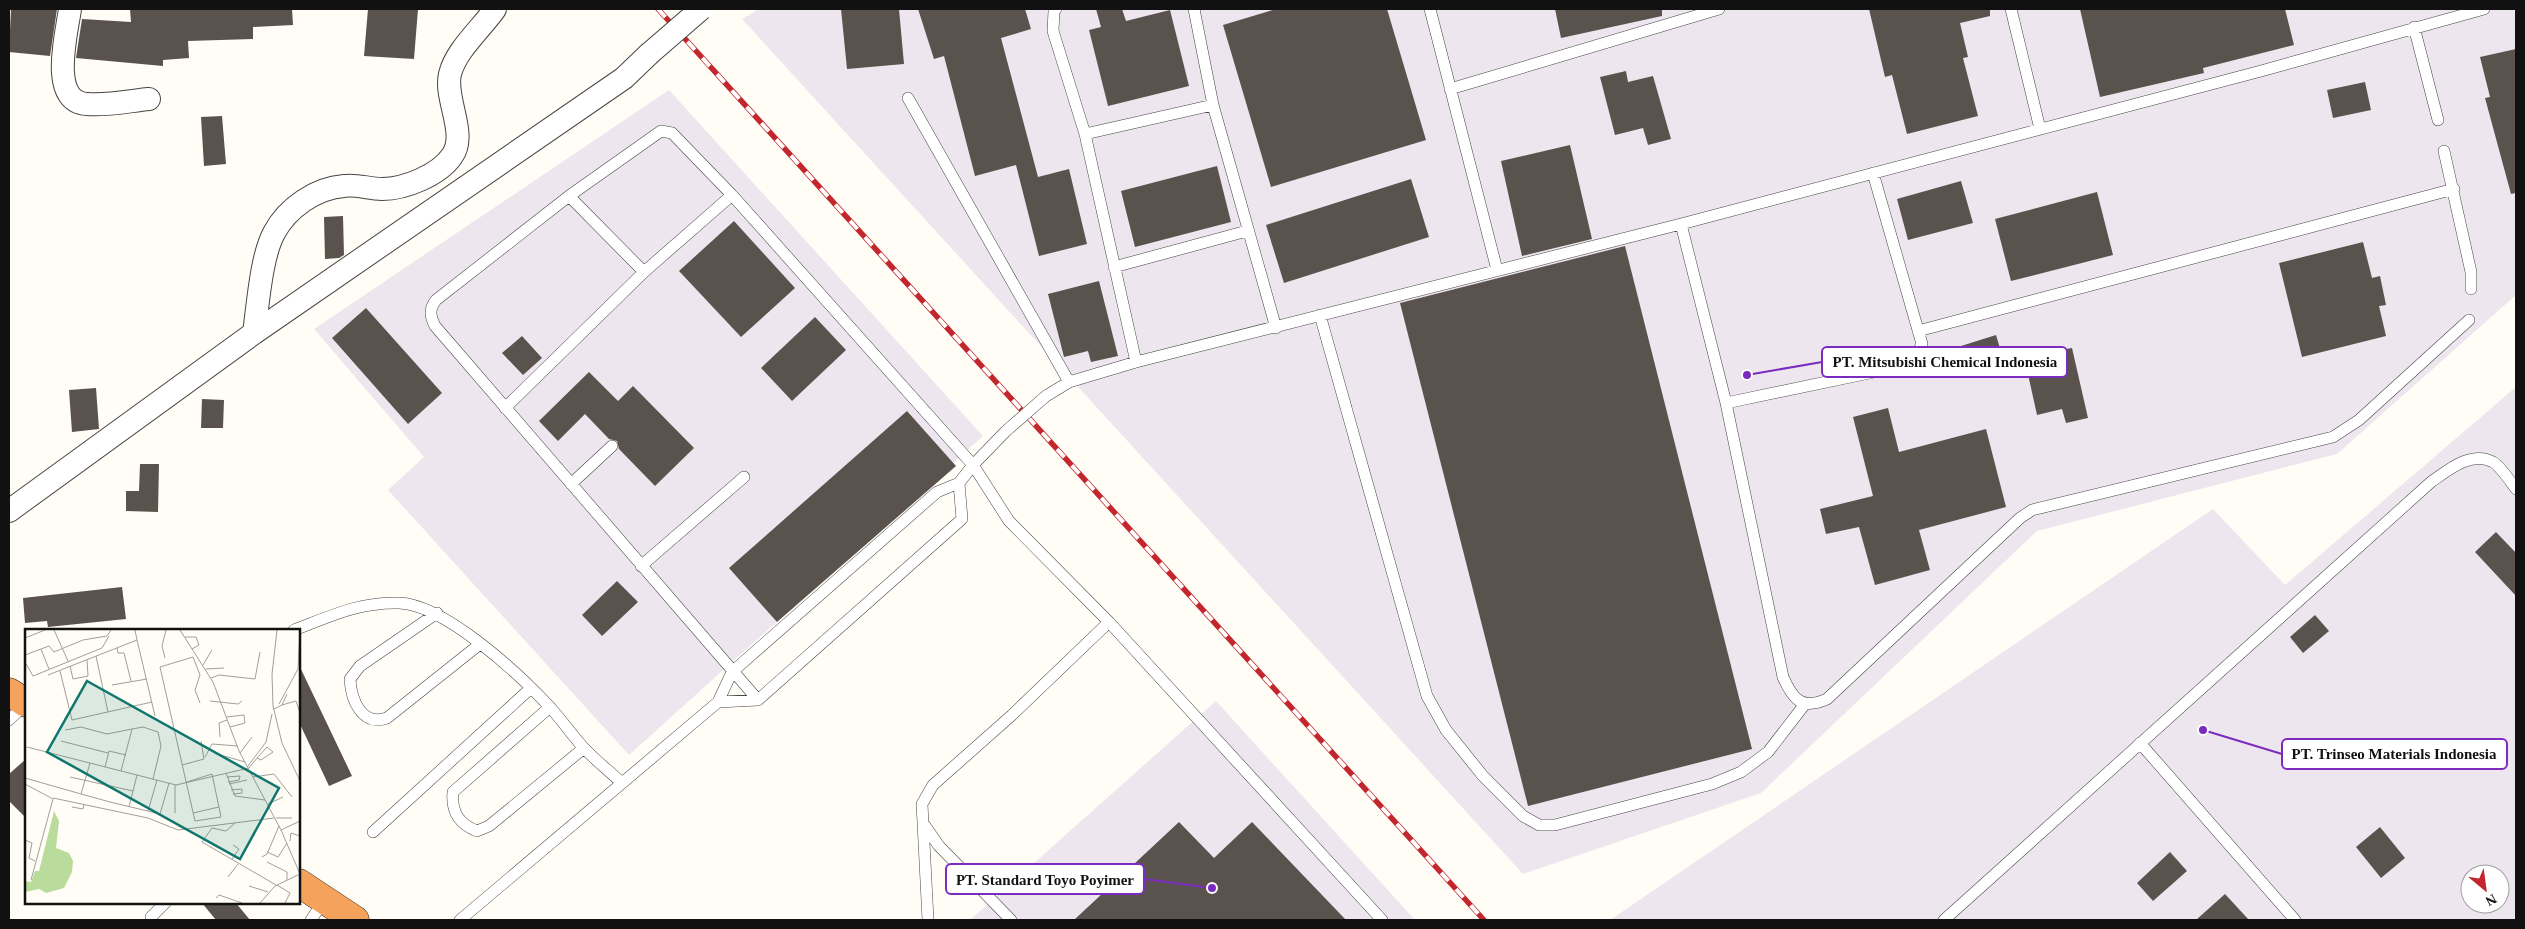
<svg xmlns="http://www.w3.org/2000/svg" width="2525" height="929" font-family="Georgia,serif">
	<rect width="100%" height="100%" fill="#fffdf5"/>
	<!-- industrial -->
	<path fill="#eee6ef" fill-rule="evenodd" d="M759 9H2516V295L2337 454 2037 531 1761 793 1523 874 742 19Z
		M669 90 983 436 629 755 388 490 424 457 314 329Z
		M2516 387V920H1610L2213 509 2285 585ZM2470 874H2500V904H2470Z
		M1216 701 1415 920H970Z"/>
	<!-- building -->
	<path fill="#5a524d" d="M11 9H57L50 56 9 52Z
		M130 9H292L293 25 253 27V39L188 41 189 58 163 60V66L76 58 82 19 131 22Z
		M368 9H418L414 59 364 56Z
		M841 9H899L904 64 847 69Z
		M918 9H1025L1031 29 1001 38 1038 177 1069 169 1087 244 1039 256 1016 165 975 176 944 56 934 59Z
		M1096 9H1122L1126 21 1170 10 1189 86 1108 106 1089 30 1101 27Z
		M1276 9H1387L1426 140 1271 187 1223 25Z
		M1555 9H1662V16L1561 38Z
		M1869 9H1990V16L1960 23 1968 57 1963 58 1978 116 1907 134 1892 75 1885 77Z
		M2080 9H2285L2294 45 2203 68 2204 73 2100 97Z
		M2516 49V193L2511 194 2485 98 2490 97 2480 57Z
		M1626 71 1628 82 1653 76 1671 139 1648 145 1643 128 1615 135 1600 77Z
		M2365 82 2371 110 2333 118 2327 90Z
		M222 116 226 164 204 166 201 117Z
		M1570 145 1592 239 1522 256 1501 161Z
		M1217 166 1231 222 1135 247 1121 191Z
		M1411 179 1429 237 1284 283 1266 225Z
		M1961 181 1973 223 1908 240 1897 199Z
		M2097 192 2113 255 2011 281 1995 219Z
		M343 216 344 255 339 258 325 259 324 217Z
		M734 221 795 288 741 337 679 271Z
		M2363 242 2372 278 2380 276 2386 305 2379 306 2386 336 2302 357 2279 263Z
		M1625 246 1752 749 1528 806 1400 303Z
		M1099 281 1118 356 1091 362 1088 351 1064 357 1048 294Z
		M366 308 442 393 408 424 332 338Z
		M815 317 846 350 792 401 761 368Z
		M1996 335 2005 365 1969 375 1961 346Z
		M522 336 542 358 523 375 502 353Z
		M2072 348 2088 418 2066 423 2062 409 2037 415 2024 356Z
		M589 372 618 401 633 386 694 448 655 486 619 449 617 441 609 439 585 414 558 441 539 421Z
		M96 388 99 429 72 432 69 390Z
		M202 399 224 400 223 428H201Z
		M1888 408 1899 452 1986 429 2006 507 1919 530 1930 570 1875 585 1859 527 1826 534 1820 509 1873 496 1853 417Z
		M907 411 956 466 777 622 729 568Z
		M140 464H159L158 512 126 511V491H139Z
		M2496 532 2516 553V596L2475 552Z
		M617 581 638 602 602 636 582 615Z
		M122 587 126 619 48 627 47 621 25 623 23 598Z
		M2315 615 2329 631 2303 653 2290 637Z
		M299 665 352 776 329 786 299 722Z
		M26 759V818L9 801V774Z
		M1179 822 1214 858 1252 822 1346 920H1074Z
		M2380 827 2405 858 2381 878 2356 847Z
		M2170 852 2187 871 2153 901 2137 883Z
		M2225 894 2249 920H2196Z
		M202 903H236L250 920H216Z"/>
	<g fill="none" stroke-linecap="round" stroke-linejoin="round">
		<!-- lane casing -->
		<g stroke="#444" stroke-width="12">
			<path id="lane" d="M1056 9 1054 11 1053 31 1085 134 1136 362
				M1194 9 1213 105 1276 328
				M1430 9 1497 270
				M2011 9 2040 129
				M2414 27 2438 120
				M1450 89 1719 9
				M908 98 1069 382
				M1085 134 1213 105
				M2444 151 2471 272V289
				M569 196 644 272
				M1681 224 1726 403 1783 677C1793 700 1802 710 1827 699L2020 518 2032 510 2333 437 2359 420 2469 320
				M1114 267 1247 231
				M1320 315 1427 696 1446 730 1483 776 1523 816 1539 825H1555L1712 784 1741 772 1768 752 1805 704
				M1918 331 2454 189
				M1046 396 1069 382 1136 362 1681 224 2261 71 2484 9
				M1726 403 1898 367 1917 354 1922 344 1873 173
				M505 408 644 272 732 195
				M571 484 612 446
				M641 566 744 477
				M437 613 360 666 350 679C351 700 362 727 387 718L480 644
				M294 630C331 616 359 602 399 603 444 604 519 674 549 706 561 719 571 734 583 747 595 760 609 771 622 783
				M758 700 435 326C430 316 429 309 436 300L569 196 661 131 672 133 732 195 973 465 1009 521 1109 622 1382 920
				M718 702 758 700 962 519 959 483
				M550 707 453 792C451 812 459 824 477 831L489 826 584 748
				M9 720 26 704
				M2140 743 2295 920
				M923 823 928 920
				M373 832 531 688
				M151 917 165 903
				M311 920 324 900
				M460 920 718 702 732 672 937 492 959 483 973 465 1006 431
				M1011 920 939 846 923 823 922 804 933 785 1012 715 1109 622
				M1944 920 2431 482C2447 471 2471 450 2493 462 2501 467 2510 481 2516 489"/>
		</g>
		<!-- street casing -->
		<g stroke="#444" stroke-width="24">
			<path id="street" d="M70 9C67 32 48 102 87 104 107 106 129 101 149 99
				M254 333C258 305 261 257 274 233 287 208 316 188 344 186 356 184 369 189 382 189 405 189 439 175 452 156 468 134 444 99 450 74 456 50 481 29 495 9
				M9 511 254 333 624 78 649 54"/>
		</g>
		<!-- highway casing -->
		<g stroke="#222" stroke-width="29">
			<path id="highway" d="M9 692 26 703
				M299 883 355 920"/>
		</g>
		<!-- lane -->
		<use href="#lane" stroke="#fff" stroke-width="11"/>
		<!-- street -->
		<use href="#street" stroke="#fff" stroke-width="22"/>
		<!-- highway -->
		<use href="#highway" stroke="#f5a25d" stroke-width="28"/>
		<!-- rail casing -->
		<g stroke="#c4262e" stroke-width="5.5">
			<path id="rail" d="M658 9 1484 920"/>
		</g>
		<!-- rail -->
		<use href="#rail" stroke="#fff" stroke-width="4" stroke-dasharray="11" stroke-linecap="butt"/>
		<!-- lane-bridge casing -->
		<g stroke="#444" stroke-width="12" stroke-linecap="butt">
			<path id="lane-bridge" d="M1006 431 1046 396"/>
		</g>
		<!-- street-bridge casing -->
		<g stroke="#444" stroke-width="24" stroke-linecap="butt">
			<path id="street-bridge" d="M649 54 701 9"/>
		</g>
		<!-- lane-bridge -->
		<use href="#lane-bridge" stroke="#fff" stroke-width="11"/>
		<!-- street-bridge -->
		<use href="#street-bridge" stroke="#fff" stroke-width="22"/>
	</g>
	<!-- overview -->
	<g transform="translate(25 629)">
		<rect width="275" height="275" fill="#fffdf5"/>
		<path d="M29 182 34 192 31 219 44 224 48 232 47 243 39 259 21 264 14 260 0 263V252L6 253 10 242H14Z" fill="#b9dc9c"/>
		<path fill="none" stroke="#a09f9a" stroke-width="1" d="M29 1 43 32M155 1 188 53 214 122 256 201 275 245M252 1 247 45 248 77 257 114 275 152M160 8H171L174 16 167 20M0 9 20 1M112 11 130 87M92 19 93 24H99L106 52M16 20 24 40M0 26 24 17 29 23 58 11 82 7 86 1M71 27 83 83M140 29 137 17 141 1M0 33 8 47 77 19 84 7M178 36 187 21M45 37 48 50 63 47 62 31M181 40 199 39M35 42 47 91 127 73M23 46 112 11 110 1M186 49 194 46 230 50 235 23M87 56 122 50M185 72 213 75 217 72M175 74 170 61 175 46 168 28 135 38 170 192 196 188 187 145M254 75 273 40 275 1M257 76 271 72 275 84M249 80 257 76 262 65M202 88 219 86 220 94 205 98M107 100 118 98 133 103 136 117 128 150M40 101 56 98 82 105 107 100 96 142M195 108 194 94 202 91M36 112 83 124M2 118 151 156 224 139 232 129 242 118 248 123 236 131 232 129M215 124 227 108M192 125 220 133M180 128 187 115 213 117M65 134 56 165 85 173 135 185 144 154M157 136 179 130 176 112M223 137 241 113 247 85M80 138 84 122 101 126M201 144 210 167 240 171M45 148 108 162M202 148 215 147 214 151 203 153M228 148 249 145 267 168M0 149 56 165M162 153 187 145M0 155 28 170 6 251M204 155 222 151M150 156V184M206 161 217 160V164L208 165M28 169 123 189 153 201 249 189M243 175 258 168M47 178 58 180 59 176M104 178 112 146M123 182 132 151M168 184 194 178M251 189H267M210 194 201 202 187 199 177 213 251 256M256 201 275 192M0 211 7 214 4 229 10 232M265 212 266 204 275 207M242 223 253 228 262 214M237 228 242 225 254 197M207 230 214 220 208 216M242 233 262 243V251M203 248 213 235M252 256 265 264 260 274M224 257 243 263M191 269 194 266 217 274M235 274 250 257 275 245"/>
		<path fill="#0f766e" fill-opacity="0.15" stroke="#0f766e" stroke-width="2.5" d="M62 52 254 159 215 230 22 123Z"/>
		<rect width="275" height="275" fill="none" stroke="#111" stroke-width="2.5"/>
	</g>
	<!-- callouts -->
	<path fill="none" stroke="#7b2cbf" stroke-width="2" d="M1747 375L1822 362M2203 730L2282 754M1212 888L1144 879"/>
	<g fill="#7b2cbf" stroke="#fff" stroke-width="2">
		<circle cx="1747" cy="375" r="5"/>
		<circle cx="2203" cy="730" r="5"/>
		<circle cx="1212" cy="888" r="5"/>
	</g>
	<g fill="#fff" stroke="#7b2cbf" stroke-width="2">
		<rect x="1822" y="347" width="245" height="30" rx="5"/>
		<rect x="2282" y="739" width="225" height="30" rx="5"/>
		<rect x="946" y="864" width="198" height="30" rx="5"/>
	</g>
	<g font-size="15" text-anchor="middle" font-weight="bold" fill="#111">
		<text x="1945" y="367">PT. Mitsubishi Chemical Indonesia</text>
		<text x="2394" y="759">PT. Trinseo Materials Indonesia</text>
		<text x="1045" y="885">PT. Standard Toyo Poyimer</text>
	</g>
	<!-- border -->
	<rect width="2525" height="929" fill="none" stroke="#111111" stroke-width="20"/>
	<!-- north arrow -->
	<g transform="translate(2485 889) rotate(151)"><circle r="24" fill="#ffffff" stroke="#a0a0a0"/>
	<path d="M0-4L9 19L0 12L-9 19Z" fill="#c4262e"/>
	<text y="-8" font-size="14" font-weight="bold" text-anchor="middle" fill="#111111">N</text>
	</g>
</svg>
